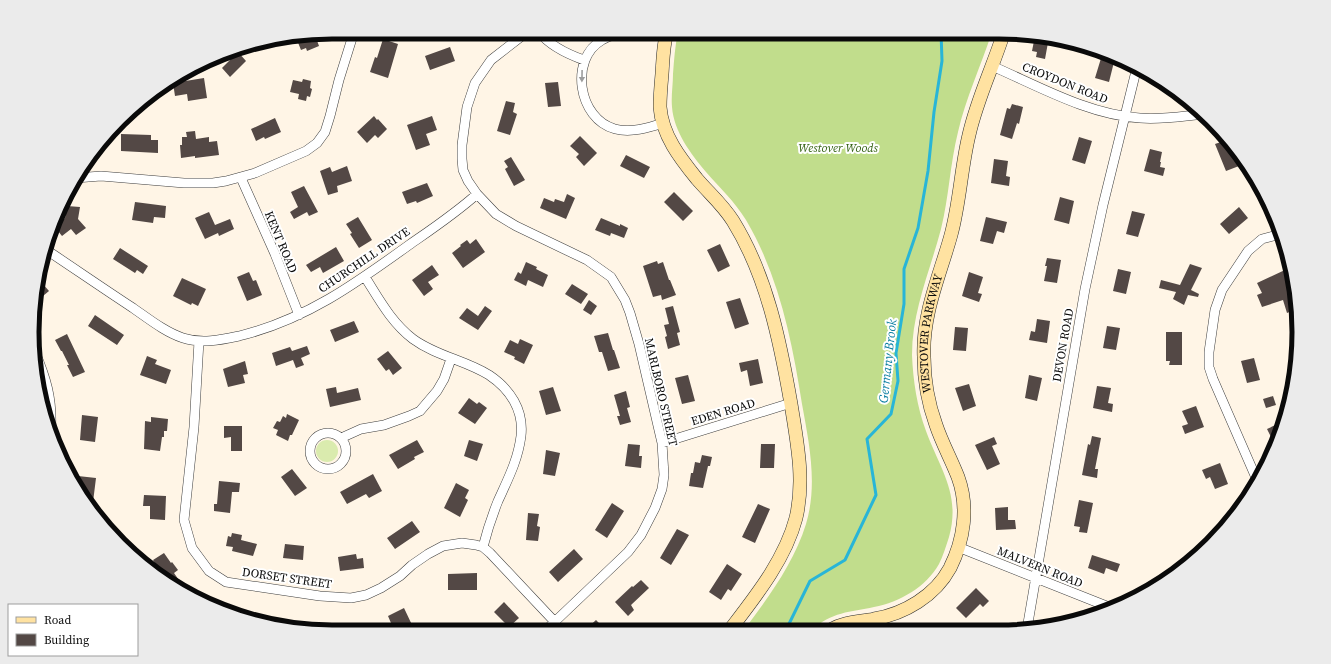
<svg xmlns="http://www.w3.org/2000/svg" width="1331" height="664" font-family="'Source Serif 4',serif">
	<rect width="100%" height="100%" fill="#fff5e6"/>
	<!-- green -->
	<path fill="#daebae" d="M316 451a11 11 0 1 1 22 0a11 11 0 1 1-22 0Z"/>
	<!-- forest -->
	<path fill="#c1dd8c" d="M678 32H992C981 66 966 97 958 132 950 164 949 197 941 229 930 271 912 311 912 355 913 380 917 407 926 431 940 469 961 494 949 537 946 546 943 556 939 564 926 587 900 602 874 607 851 612 830 612 813 630H744C768 598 794 563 806 524 818 484 809 443 802 404 792 340 779 276 746 220 735 202 720 188 706 172 691 154 674 132 672 107 671 96 673 85 673 74 674 60 675 46 678 32Z"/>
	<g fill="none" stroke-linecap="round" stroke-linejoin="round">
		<!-- stream -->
		<path stroke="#28b5d7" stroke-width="3" d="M786 630 810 581 845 560 876 495 867 439 891 414 898 381 896 353 904 304V269L918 228 928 171 934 112 942 61 941 32"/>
	</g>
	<!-- building -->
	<path fill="#534845" d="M315 35 319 46 307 51 306 48 301 50 297 40Z
		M1035 36 1049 37 1045 59 1036 57 1037 52 1032 51Z
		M383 39 398 44 388 78 370 72 375 57 377 58Z
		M450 47 455 61 430 70 425 56Z
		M238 52 246 61 230 77 222 68Z
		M1102 55 1115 58 1109 82 1095 78Z
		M204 78 207 98 188 101 187 94 175 96 173 83Z
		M303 79 311 81 310 88 312 89 310 97 307 96 306 101 298 99 299 94 290 92 293 80 302 82Z
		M558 82 561 106 548 107 545 83Z
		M506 101 515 103 513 112 517 114 510 135 497 131Z
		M1012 104 1023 107 1019 124 1017 123 1012 139 1000 135 1007 108 1010 109Z
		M374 116 377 120 378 119 387 129 378 138 375 135 367 143 357 132Z
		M432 116 437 130 426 134 430 145 416 150 407 125Z
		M275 118 281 132 265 139 264 137 256 141 251 129Z
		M195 131 196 139 209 137V142L217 141 219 155 195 158V156L181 158 180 145H182V137H187L186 132Z
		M121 134 151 135V140H158V153L121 151Z
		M580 136 597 153 584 166 576 157 579 154 570 146Z
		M1079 137 1092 141 1085 164 1072 160Z
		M1227 140 1231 144 1239 166 1226 171 1215 144Z
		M1150 149 1162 152 1160 162H1161L1160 167 1165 168 1163 176 1144 171Z
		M626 155 650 167 644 178 620 166Z
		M511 157 525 180 514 186 505 169 508 167 504 161Z
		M994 159 1008 161 1006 176 1010 177 1009 186 991 183Z
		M347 166 352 181 337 186 338 192 328 195 320 171 330 167 332 172Z
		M427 183 433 196 417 203 416 201 407 204 402 192Z
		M304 186 318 212 309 216 307 212 294 219 290 212 298 207 291 192Z
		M674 192 693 211 683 221 664 202Z
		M567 194 575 198 566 219 540 208 544 198 554 202 555 199 564 202Z
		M1060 197 1074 201 1069 224 1054 220Z
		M135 202 166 206 165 218 154 217 153 223 132 220Z
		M67 206 80 207 78 219 86 228 76 235 71 229 62 236 54 226 65 218Z
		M1239 207 1248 218 1229 234 1220 224Z
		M1132 211 1145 214 1138 237 1126 234Z
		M209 212 215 225 230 219 234 229 219 236 218 233 205 239 195 218Z
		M358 217 372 240 359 248 350 234 352 233 346 224Z
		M986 217 1007 222 1004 233 997 231 993 244 980 241Z
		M601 218 620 226V224L628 228 624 238 611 233 610 236 595 230Z
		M476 239 485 252 463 268 452 253 461 246 460 245 467 240 470 244Z
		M720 244 730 266 718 272 707 250Z
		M336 247 344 261 323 273 320 267 311 272 306 265Z
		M120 248 148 266 143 274 137 270 135 273 113 259Z
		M1047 258 1061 260 1057 283 1044 281 1047 266H1045Z
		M657 261 658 264 663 262 669 280H670L676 295 662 300 661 295 653 297 643 266Z
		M526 262 537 267 536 269 548 275 543 287 528 280 526 286 514 280 518 272 521 274Z
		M1190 264 1202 268 1191 290 1199 294 1198 297 1188 295 1184 305 1173 299 1176 292 1159 288 1161 280 1180 285Z
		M432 265 439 275 428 282 433 289 424 296 412 280Z
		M1118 269 1131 272 1126 294 1113 291Z
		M1287 269 1294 285 1297 309 1287 313 1283 300 1262 307 1257 295 1262 293 1257 283Z
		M249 272 253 281 256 280 262 295 247 301 237 277Z
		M969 272 983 277 978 293 982 294 979 302 962 296Z
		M182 278 206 289 198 306 192 303 191 305 173 296Z
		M42 283 49 291 37 301V287Z
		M572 284 588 294 581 304 565 294Z
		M740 298 749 324 735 329 726 302Z
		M589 300 597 306 591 315 583 310Z
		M485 306 492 311 478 330 459 318 467 308 478 316Z
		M673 306 680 332 677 333 680 345 668 349 665 337 667 336 664 325 669 324 665 308Z
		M95 315 124 335 117 345 88 326Z
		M1037 319 1050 321 1047 343 1029 340 1031 331 1035 332Z
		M354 321 359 332 335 342 330 330Z
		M1107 326 1120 328 1116 350 1103 348Z
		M955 327 968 328 966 351 953 350Z
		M1166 332H1182V365H1169L1170 361H1166Z
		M608 333 613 350H614L620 368 608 371 602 352H599L594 336Z
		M67 334 85 372 73 377 67 365H69L62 351H61L55 340Z
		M520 339 533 345 524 364 514 359 515 357 504 352 510 340 518 344Z
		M307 346 310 354 301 358 304 365 296 368 293 360 276 366 272 353 290 347 292 351Z
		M388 351 402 368 393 375 389 369 386 371 377 359Z
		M147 356 157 360 155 364 171 370 166 384 140 375Z
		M1254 358 1260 380 1247 383 1241 361Z
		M758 359 763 383 750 386 747 370 741 372 739 363Z
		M245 361 248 374 243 375 245 383 228 387 223 369Z
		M688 375 695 401 682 404 675 378Z
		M1029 375 1042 378 1037 401 1025 398Z
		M969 384 976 406 963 411 955 388Z
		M1097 386 1111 388 1108 403 1113 404 1112 412 1093 408Z
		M336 387 337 393 358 388 361 400 330 407 326 389Z
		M553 387 561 411 546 415 539 391Z
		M626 391 630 407 627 408 631 422 620 425 617 416H620L614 395Z
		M1273 396 1276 405 1266 408 1263 399Z
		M469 398 477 404 479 402 487 408 475 424 458 413Z
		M1196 406 1204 427 1185 434 1182 426 1188 424 1182 411Z
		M287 414 299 420 292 435H290L288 441 276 435 278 430 273 428 277 421 280 422 283 416 286 418Z
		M82 415 98 417 95 442 80 440Z
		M151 417 168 419 167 431H164V437H162L160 451 144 449 145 421 151 422Z
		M1284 421 1283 426 1276 447 1267 429Z
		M224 426H242V451H231V437L224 438Z
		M1092 436 1101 438 1095 469H1098L1097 478 1082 475 1088 444 1090 445Z
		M994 437 997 444 992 446 1000 464 987 470 975 445Z
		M417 440 424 452 414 457 415 459 398 469 389 455Z
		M469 440 483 444 477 461 464 456Z
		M628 444 640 445 639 456H642L641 468 625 466Z
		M761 444H775L774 468H760Z
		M546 450 560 453 555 476 543 474Z
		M702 455 712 457 710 466H708L703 488 689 486 691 473H693L695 462 700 463Z
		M1220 463 1228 484 1215 489 1210 477 1206 479 1202 470Z
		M292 469 307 488 295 496 281 477Z
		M373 474 382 491 369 498 366 494 347 504 340 492Z
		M78 476 96 478 93 502 85 501 77 487Z
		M219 481 240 483 239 492H232L230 513 214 511V504H217Z
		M456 483 469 490 465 498 468 500 460 517 444 508Z
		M144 495 166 496 165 520 150 519V506H143Z
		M1079 500 1093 503 1087 533 1079 532 1080 527 1074 526Z
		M612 503 624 511 607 538 595 530Z
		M758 504 770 509 755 543 742 537Z
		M1008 507V520H1015L1016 529 996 530 995 508Z
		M528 513 539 514 537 526 540 527 538 541 526 540Z
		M412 521 420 532 395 549 387 538Z
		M677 529 689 535 671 565 660 558Z
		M232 533 242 535 241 540 257 544 253 556 232 551 233 547 226 546 228 536 231 537Z
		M285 544 304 546 303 560 283 558Z
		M574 549 583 559 558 582 549 572Z
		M164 553 171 563 172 562 178 570 174 573 185 589 163 575 153 560Z
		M356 554 357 559 363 558 364 568 340 571 338 557Z
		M1092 555 1120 564 1117 572 1106 568 1104 574 1088 568Z
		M727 564 742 574 731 591 728 589 721 600 709 592Z
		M477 573V590H448V574Z
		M641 580 649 588 631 605 634 610 628 616 615 602 632 586 633 587Z
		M976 588 989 601 983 607 980 604 966 618 956 608Z
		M504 602 519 618 509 627 494 612Z
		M404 608 413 627 402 632H373L391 623 388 616Z
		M596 620 607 631H584Z
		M334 623 363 625V632H334Z"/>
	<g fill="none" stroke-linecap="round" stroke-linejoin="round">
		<!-- street casing -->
		<g stroke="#3d3d3d" stroke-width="10">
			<path id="street" d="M527 32 491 60 475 83 467 107 462 145V159L463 170 468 181 477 194 496 214 516 226 587 260 611 277 625 300 630 313 639 344 662 443 664 475 662 489 655 508 641 535 628 552 545 631
				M539 32C550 46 567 54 584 60
				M992 66C1038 86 1089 115 1140 118 1161 120 1183 116 1204 114
				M663 123C648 128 631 133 615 129 578 119 569 59 602 40 620 29 646 33 665 37
				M76 178 101 176 184 183H213L226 181 255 173 306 151 317 143 325 132 330 116 339 80 354 32
				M241 178 275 254 299 315
				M45 249C75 269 104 289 133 308 149 319 165 332 183 338 202 344 220 340 239 336 305 320 355 284 409 245 432 229 456 213 477 194
				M365 277C379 299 391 322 413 339 436 356 465 360 489 375 510 389 524 410 521 436 518 460 508 479 498 501 492 516 487 531 483 547
				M199 341 194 427 184 520 192 548 209 571 226 582 320 596 351 598 366 595 381 588 400 576 412 565 428 554 443 546 462 543 476 545 483 547 490 553 554 621
				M35 352C46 378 52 398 51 426
				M310 451a18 18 0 1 1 36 0a18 18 0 1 1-36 0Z
				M341 438 361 429 384 425 409 416 420 411 437 391 444 379 451 359
				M662 443 791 403
				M1257 480 1213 379 1209 367V352L1215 310 1222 290 1248 251 1262 239 1281 234
				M958 547 1114 609
				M1027 629 1085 289 1103 205 1137 67"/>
		</g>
		<!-- secondary casing -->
		<g stroke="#2c2c2c" stroke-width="14">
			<g id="secondary">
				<path d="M667 32C663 46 663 60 662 74 661 85 660 96 660 107 662 135 680 158 697 179 709 193 723 205 733 221 767 276 780 341 791 404 797 442 805 480 796 518 785 560 755 597 729 631"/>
				<path id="s1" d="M830 630C844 622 859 622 874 619 904 614 935 596 950 568 964 540 969 507 958 477 951 459 942 443 936 425 928 403 924 380 924 357 922 314 940 275 951 235 960 202 961 168 969 135 977 99 993 67 1004 32"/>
			</g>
		</g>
		<!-- street -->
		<use href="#street" stroke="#fff" stroke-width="9"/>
		<!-- secondary -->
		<use href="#secondary" stroke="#ffe2a1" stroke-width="13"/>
	</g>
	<!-- one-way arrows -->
	<defs><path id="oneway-solid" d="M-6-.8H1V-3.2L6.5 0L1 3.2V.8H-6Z"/></defs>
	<use fill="#9d9d9d" href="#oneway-solid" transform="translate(582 76) rotate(91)"/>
	<g text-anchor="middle" stroke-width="4" stroke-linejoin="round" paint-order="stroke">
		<!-- street labels -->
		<g font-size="12" fill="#0a0a0a" stroke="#fff">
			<text transform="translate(1065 83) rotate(22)" y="4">CROYDON ROAD</text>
			<text transform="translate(281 242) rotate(67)" y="4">KENT ROAD</text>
			<text transform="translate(364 260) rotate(-34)" y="4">CHURCHILL DRIVE</text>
			<text dy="4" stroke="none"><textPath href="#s1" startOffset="384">WESTOVER PARKWAY</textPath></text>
			<text transform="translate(1063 345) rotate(-80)" y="4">DEVON ROAD</text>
			<text transform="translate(661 392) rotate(77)" y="4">MARLBORO STREET</text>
			<text transform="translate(723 412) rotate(-17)" y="4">EDEN ROAD</text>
			<text transform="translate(1040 567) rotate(22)" y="4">MALVERN ROAD</text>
			<text transform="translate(287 578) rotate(8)" y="4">DORSET STREET</text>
		</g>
		<!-- park labels -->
		<g font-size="12" font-style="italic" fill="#376417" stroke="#fff">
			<text x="838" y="152">Westover Woods</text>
		</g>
		<!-- water labels -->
		<g font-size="13" font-style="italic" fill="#0c7fa2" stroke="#fff">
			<text transform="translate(887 361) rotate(-84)" y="5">Germany Brook</text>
		</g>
	</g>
	<!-- crop -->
	<path d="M0 0H1331V664H0ZM332 39H999A293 293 0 0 1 1292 332V332A293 293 0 0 1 999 625H332A293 293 0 0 1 39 332V332A293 293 0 0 1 332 39Z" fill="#ebebeb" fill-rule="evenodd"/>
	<path fill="none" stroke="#0a0a0a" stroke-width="5" d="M332 39H999A293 293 0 0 1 1292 332V332A293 293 0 0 1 999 625H332A293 293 0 0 1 39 332V332A293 293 0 0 1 332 39Z"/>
	<!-- legend -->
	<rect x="8" y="604" width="130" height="52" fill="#ffffff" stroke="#9d9d9d"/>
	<rect x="16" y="617" width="20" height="6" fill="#ffe2a1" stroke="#9d9d9d"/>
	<text x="44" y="624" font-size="12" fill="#0a0a0a">Road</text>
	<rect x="16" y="634" width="20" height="12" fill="#534845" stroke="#9d9d9d"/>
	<text x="44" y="644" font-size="12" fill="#0a0a0a">Building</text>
</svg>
